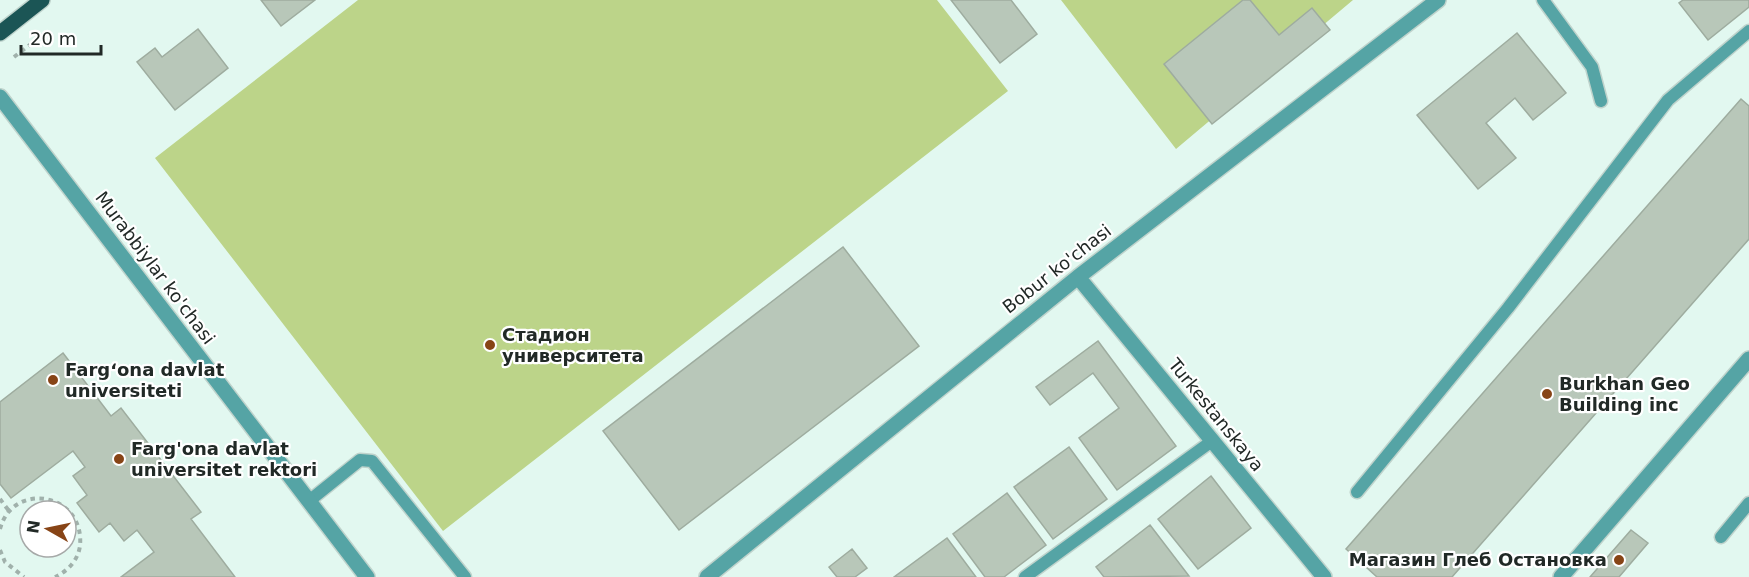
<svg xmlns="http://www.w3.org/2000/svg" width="1749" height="577" font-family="'DejaVu Sans',sans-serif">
	<rect width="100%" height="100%" fill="#e2f8f0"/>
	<!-- green -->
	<path fill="#bcd489" d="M358 0H937L1008 91 443 531 155 158Z
		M1061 0H1353L1176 149Z"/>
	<!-- building -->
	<path fill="#b8c7b9" stroke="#9eac9f" stroke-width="1.5" d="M261 0H315L281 26Z
		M951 0H1011L1037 34 1000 63Z
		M1243 0H1250L1279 35 1312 8 1330 30 1212 124 1164 64Z
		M1683 0H1749V7L1708 40 1679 3Z
		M198 29 228 68 175 110 137 62 155 48 162 57Z
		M1517 33 1566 93 1533 120 1515 98 1486 123 1516 158 1478 189 1417 115Z
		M1741 99 1749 106V239L1452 577H1377L1346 549Z
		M843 247 919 346 679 530 603 431Z
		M1098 341 1176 446 1117 490 1079 438 1119 408 1093 373 1050 405 1036 387Z
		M63 353 111 416 121 408 201 512 191 519 235 577H121L154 552 137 530 124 541 110 523 99 532 77 503 87 495 73 476 85 467 73 451 11 498 0 484V402Z
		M1069 447 1107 499 1053 539 1014 487Z
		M1211 476 1251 528 1198 569 1158 519Z
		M1007 493 1046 545 1004 577H985L953 534Z
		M1150 525 1189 576 1104 577 1096 567Z
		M1631 530 1648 543 1619 577H1590Z
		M947 538 976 577H894Z
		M852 549 867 568 855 577H837L829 567Z"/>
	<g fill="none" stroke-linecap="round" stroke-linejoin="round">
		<!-- service casing -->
		<g stroke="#bfd3cc" stroke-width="15">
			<path id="service" d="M1543 0 1592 67 1601 101
				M1357 492 1508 308 1668 100 1749 31
				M309 501 360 460 372 461 465 577
				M1721 537 1749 503
				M1025 577 1212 441"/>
		</g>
		<!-- minor casing -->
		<g stroke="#bfd3cc" stroke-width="18">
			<path id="minor" d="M1078 277 1324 577
				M707 577 1078 277 1438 0"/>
		</g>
		<!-- tertiary casing -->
		<g stroke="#bfd3cc" stroke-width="18">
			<path id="tertiary" d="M0 97 367 577
				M1561 577 1749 359"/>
		</g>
		<!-- primary casing -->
		<g stroke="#bfd3cc" stroke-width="18">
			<path id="primary" d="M0 33 42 0"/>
		</g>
		<!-- path -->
		<path stroke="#a0b1ab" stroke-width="4" stroke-dasharray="4.5 4.5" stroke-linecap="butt" d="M14 57 44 34
			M0 499 9 511
			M0 529C13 480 85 493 80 546 78 560 68 571 55 577
			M0 550 5 562 24 577"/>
		<!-- service -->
		<use href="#service" stroke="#55a4a5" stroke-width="12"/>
		<!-- minor -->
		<use href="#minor" stroke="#55a4a5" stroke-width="15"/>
		<!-- tertiary -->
		<use href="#tertiary" stroke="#55a4a5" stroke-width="15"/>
		<!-- primary -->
		<use href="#primary" stroke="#1b5555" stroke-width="15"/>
	</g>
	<!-- markers -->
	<g fill="#874416" stroke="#fff" stroke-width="2">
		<circle cx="490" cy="345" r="6"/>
		<circle cx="53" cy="380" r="6"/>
		<circle cx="1547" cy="394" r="6"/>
		<circle cx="119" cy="459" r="6"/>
		<circle cx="1619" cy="560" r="6"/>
	</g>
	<g text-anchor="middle" stroke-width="4.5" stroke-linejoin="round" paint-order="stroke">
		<!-- street labels -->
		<g font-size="18" fill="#212926" stroke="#fff">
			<text transform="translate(155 268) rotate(53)" y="6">Murabbiylar ko'chasi</text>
			<text transform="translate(1057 269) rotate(-38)" y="6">Bobur ko'chasi</text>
			<text transform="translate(1216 415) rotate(51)" y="6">Turkestanskaya</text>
		</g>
		<!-- poi labels -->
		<g font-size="18" font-weight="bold" fill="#212926" stroke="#fff" text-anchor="start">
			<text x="502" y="341">Стадион<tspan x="502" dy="21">университета</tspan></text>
			<text x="65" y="376">Fargʻona davlat<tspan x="65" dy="21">universiteti</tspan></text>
			<text x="1559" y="390">Burkhan Geo<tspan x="1559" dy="21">Building inc</tspan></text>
			<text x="131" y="455">Farg'ona davlat<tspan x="131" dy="21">universitet rektori</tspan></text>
			<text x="1607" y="566" text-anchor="end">Магазин Глеб Остановка</text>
		</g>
	</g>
	<!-- north arrow -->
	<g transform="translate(48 529) rotate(279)"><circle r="28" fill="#ffffff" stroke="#a6a9a8" stroke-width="1.5"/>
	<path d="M0-4.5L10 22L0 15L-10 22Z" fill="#874416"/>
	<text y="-9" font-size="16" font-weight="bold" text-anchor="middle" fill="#212926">N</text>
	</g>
	<!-- scale -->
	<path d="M21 45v9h80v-9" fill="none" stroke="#212926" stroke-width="3"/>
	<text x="30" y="45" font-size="18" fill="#212926" stroke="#ffffff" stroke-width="4.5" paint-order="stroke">20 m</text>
</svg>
